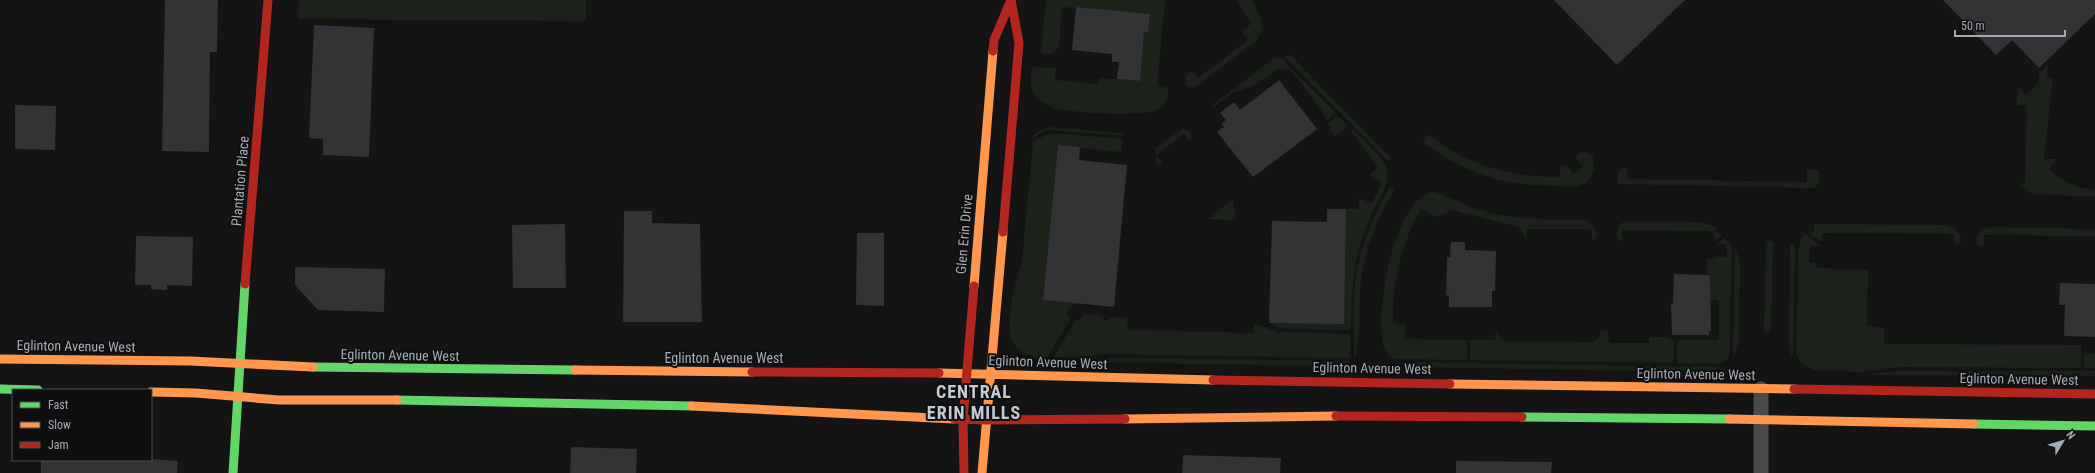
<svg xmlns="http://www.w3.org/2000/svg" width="2095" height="473" font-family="'Roboto Condensed',sans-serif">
	<rect width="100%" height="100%" fill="#141414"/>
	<!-- green -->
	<path fill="#1a221a" d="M299 0H586V21L298 19Z
		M1046 0H1165L1157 86 1168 88C1169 95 1167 105 1159 109 1138 118 1077 113 1053 108 1049 107 1044 103 1040 101 1029 92 1030 80 1032 67L1056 68 1055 80 1098 84 1099 78 1139 81 1144 32H1148L1150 14 1062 7 1059 45 1056 51 1051 54 1041 53Z
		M1237 0H1252C1259 16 1268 25 1256 41L1195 87H1187L1185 79 1187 74 1192 71 1198 78 1248 40 1241 31 1251 24Z
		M1289 54 1391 158 1388 161 1285 57Z
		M1274 58 1282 59 1335 112 1327 121 1321 109 1292 72 1283 68 1276 70 1257 84 1232 93 1214 107 1212 105Z
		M2048 65 2047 77 2053 78 2044 159H2057L2049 170C2063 181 2077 189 2095 190V196L2033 195 2017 183 2025 184 2027 105H2016L2019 88 2026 95 2039 82V74Z
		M1337 115C1346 123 1383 157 1386 165 1392 185 1380 196 1372 213 1354 250 1351 290 1351 330L1281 328 1269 323 1287 324 1346 209H1359V198L1372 204 1382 182 1369 175 1378 168 1348 126 1334 136 1328 124Z
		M1049 127 1121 133 1123 136 1048 130 1033 138 1034 134Z
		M1183 128 1191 133 1192 140 1189 141 1184 134 1156 155 1163 163 1159 166 1156 164 1155 148Z
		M1050 133 1123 139 1121 152 1058 145 1043 300 1077 303 1069 308 1067 315 1070 320 1047 358C1035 358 1016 353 1011 339 1006 322 1016 277 1022 261L1033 142Z
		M1428 134C1467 166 1511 177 1560 177V165H1566L1574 174 1583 166 1575 158 1580 153 1586 152 1593 157 1594 170 1587 182C1577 189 1565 186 1554 186 1499 185 1466 173 1422 142Z
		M1621 168H1627V179L1807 182V170H1819V184L1813 188 1618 184V172Z
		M1390 186 1395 188C1376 221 1362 255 1360 293 1358 313 1362 337 1355 357H1354C1354 333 1353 308 1355 283 1359 248 1374 216 1390 186Z
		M1434 192C1450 196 1466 206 1483 211 1517 220 1552 220 1587 220L1594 226 1597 236 1592 241V229H1527V239L1518 227 1453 210 1435 217 1421 209C1401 244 1392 283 1393 323L1405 324V339L1467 340V358L1465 360 1393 359C1389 355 1386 352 1384 347 1373 316 1395 194 1434 192Z
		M1233 200 1236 220 1207 219 1232 200Z
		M1625 221 1700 222 1717 227 1716 230 1722 236 1714 240 1713 231 1622 230V241H1619L1616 235 1619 225Z
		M1814 224 1945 225 1955 228 1961 239 1960 243 1954 246V234L1822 233V242L1809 233 1814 232Z
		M1987 227 2095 229V236L1984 235V246H1978L1976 238 1982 230Z
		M1806 234 1820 246H1810L1809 263H1816V268L1868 270 1867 326 1884 328V344L2081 345V368L1898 367 1862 372 1814 370 1802 363 1796 353 1799 246 1802 237Z
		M1724 238 1732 246 1729 357 1722 363H1677V340H1719V300H1710L1711 274H1707V259H1714V257H1727L1726 244 1716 245Z
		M1766 241H1773L1771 332H1764Z
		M1790 244H1795L1793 355H1791L1789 345Z
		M1735 249 1740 260 1739 342 1735 355H1733Z
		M1084 314 1102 316 1105 321 1115 316 1128 318 1127 330 1254 333V323L1277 332 1350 334V358L1116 354 1053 358 1075 321 1080 320Z
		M1496 331 1500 338 1505 341 1592 342 1598 339 1601 331H1608L1609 343H1649V337H1664L1674 340 1673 363 1470 360V340H1495Z
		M2084 353 2095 354V368H2084Z
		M1105 358 1349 361V363L1337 366 1076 362Z
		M1399 362 1718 367 1719 369 1708 372 1408 367Z
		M1898 371H2095V376L1872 375V374Z"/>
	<!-- building -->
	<path fill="#333335" d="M165 0H218L217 52H210L209 152 162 151Z
		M1554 0H1685L1617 65Z
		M1943 0H2095V14L2039 68 2012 40 1996 55Z
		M1076 7 1150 14 1148 32H1144L1140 81 1117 79 1119 62H1112V54L1072 50Z
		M314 25 374 28 369 157 323 155V139L309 138Z
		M1279 80 1317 129 1253 177 1217 132 1224 127 1221 124 1226 120 1220 113 1234 102 1240 110Z
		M15 105 56 106 55 150 15 149Z
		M1058 145 1080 147 1079 160 1127 165 1114 307 1043 300Z
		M1327 209H1346L1344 324 1269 323 1272 221 1327 222Z
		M624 211H652V223L700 224 702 322H623Z
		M565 224 566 288H513L512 225Z
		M857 233H884V306L856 305Z
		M136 236 193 237 192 286 167 285V290L151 289V285H135Z
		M1451 242H1465V250L1496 251 1495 291H1492V307H1449V296L1446 295 1447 257H1450Z
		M295 267 385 269 384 312 318 310 295 285Z
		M1674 274 1710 275 1711 331H1709V335H1672L1671 303 1673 304Z
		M2060 283 2095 284V337L2064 336 2065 305H2059Z
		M571 447 637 449 636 473H570Z
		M1183 455 1281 458 1280 473H1182Z
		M151 459 178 461 177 473H41V460Z
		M1456 461 1552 462 1551 473H1456Z"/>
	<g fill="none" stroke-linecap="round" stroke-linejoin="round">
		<!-- street -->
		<path stroke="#484a4d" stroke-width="15" d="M1761 473V389"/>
		<!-- fast -->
		<path stroke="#63d668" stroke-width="9" d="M313 367 575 370
			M0 389 38 390
			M397 400 692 406
			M1522 417 1729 419
			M1974 424 2095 426
			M233 473 245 284"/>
		<!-- slow -->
		<path stroke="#ff974d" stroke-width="9" d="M974 286 993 51
			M0 359 190 361 313 367
			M575 370 752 372
			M939 373 1213 380
			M1450 384 1794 389
			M151 392 196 393 279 400H397
			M692 406 954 419
			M1125 419 1336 416
			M1729 419 1974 424
			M982 473 1003 232"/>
		<!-- jam -->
		<path stroke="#b3261e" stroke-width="9" d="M993 51 994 40 1011 0
			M1003 232 1019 43 1011 0
			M245 284 268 0
			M752 372 939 373
			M1213 380 1450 384
			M1794 389 2095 394
			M1336 416 1522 417
			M954 419 986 420 1125 419
			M964 473 963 419 974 286"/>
	</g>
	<g text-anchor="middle" stroke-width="4" stroke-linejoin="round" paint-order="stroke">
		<!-- street labels -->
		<g font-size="14" fill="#a4acb7" stroke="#0f0f10">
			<text transform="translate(240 181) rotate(-85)" y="5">Plantation Place</text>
			<text transform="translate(964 234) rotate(-85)" y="5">Glen Erin Drive</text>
			<text transform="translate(76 346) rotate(1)" y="5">Eglinton Avenue West</text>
			<text transform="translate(400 355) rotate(1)" y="5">Eglinton Avenue West</text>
			<text x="724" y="363">Eglinton Avenue West</text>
			<text transform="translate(1048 362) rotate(2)" y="5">Eglinton Avenue West</text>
			<text transform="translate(1372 368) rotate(1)" y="5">Eglinton Avenue West</text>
			<text transform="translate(1696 374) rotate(1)" y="5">Eglinton Avenue West</text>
			<text transform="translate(2019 379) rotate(1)" y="5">Eglinton Avenue West</text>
		</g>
		<!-- district labels -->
		<g font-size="18" font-weight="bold" letter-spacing="1" fill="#c5cbd2" stroke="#0f0f10">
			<text x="974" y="398">CENTRAL<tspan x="974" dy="21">ERIN MILLS</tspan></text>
		</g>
	</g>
	<!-- legend -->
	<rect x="12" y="389" width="140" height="72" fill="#0f0f10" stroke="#4b4e53"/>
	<rect x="20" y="402" width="20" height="6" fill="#63d668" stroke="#4b4e53"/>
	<text x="48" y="409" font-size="12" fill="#a4acb7">Fast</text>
	<rect x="20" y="422" width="20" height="6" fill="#ff974d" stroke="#4b4e53"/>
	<text x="48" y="429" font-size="12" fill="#a4acb7">Slow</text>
	<rect x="20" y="442" width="20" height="6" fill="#b3261e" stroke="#4b4e53"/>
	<text x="48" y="449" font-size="12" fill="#a4acb7">Jam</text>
	<!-- north arrow -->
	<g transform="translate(2063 441) rotate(52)" stroke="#0f0f10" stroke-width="3" paint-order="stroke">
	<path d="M0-3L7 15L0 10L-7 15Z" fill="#a4acb7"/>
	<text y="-6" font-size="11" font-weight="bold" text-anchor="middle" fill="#a4acb7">N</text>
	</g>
	<!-- scale -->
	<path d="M1955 30v6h110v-6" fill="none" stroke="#a4acb7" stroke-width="2"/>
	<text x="1961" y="30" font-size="12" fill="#a4acb7" stroke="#0f0f10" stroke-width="3" paint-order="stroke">50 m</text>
</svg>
